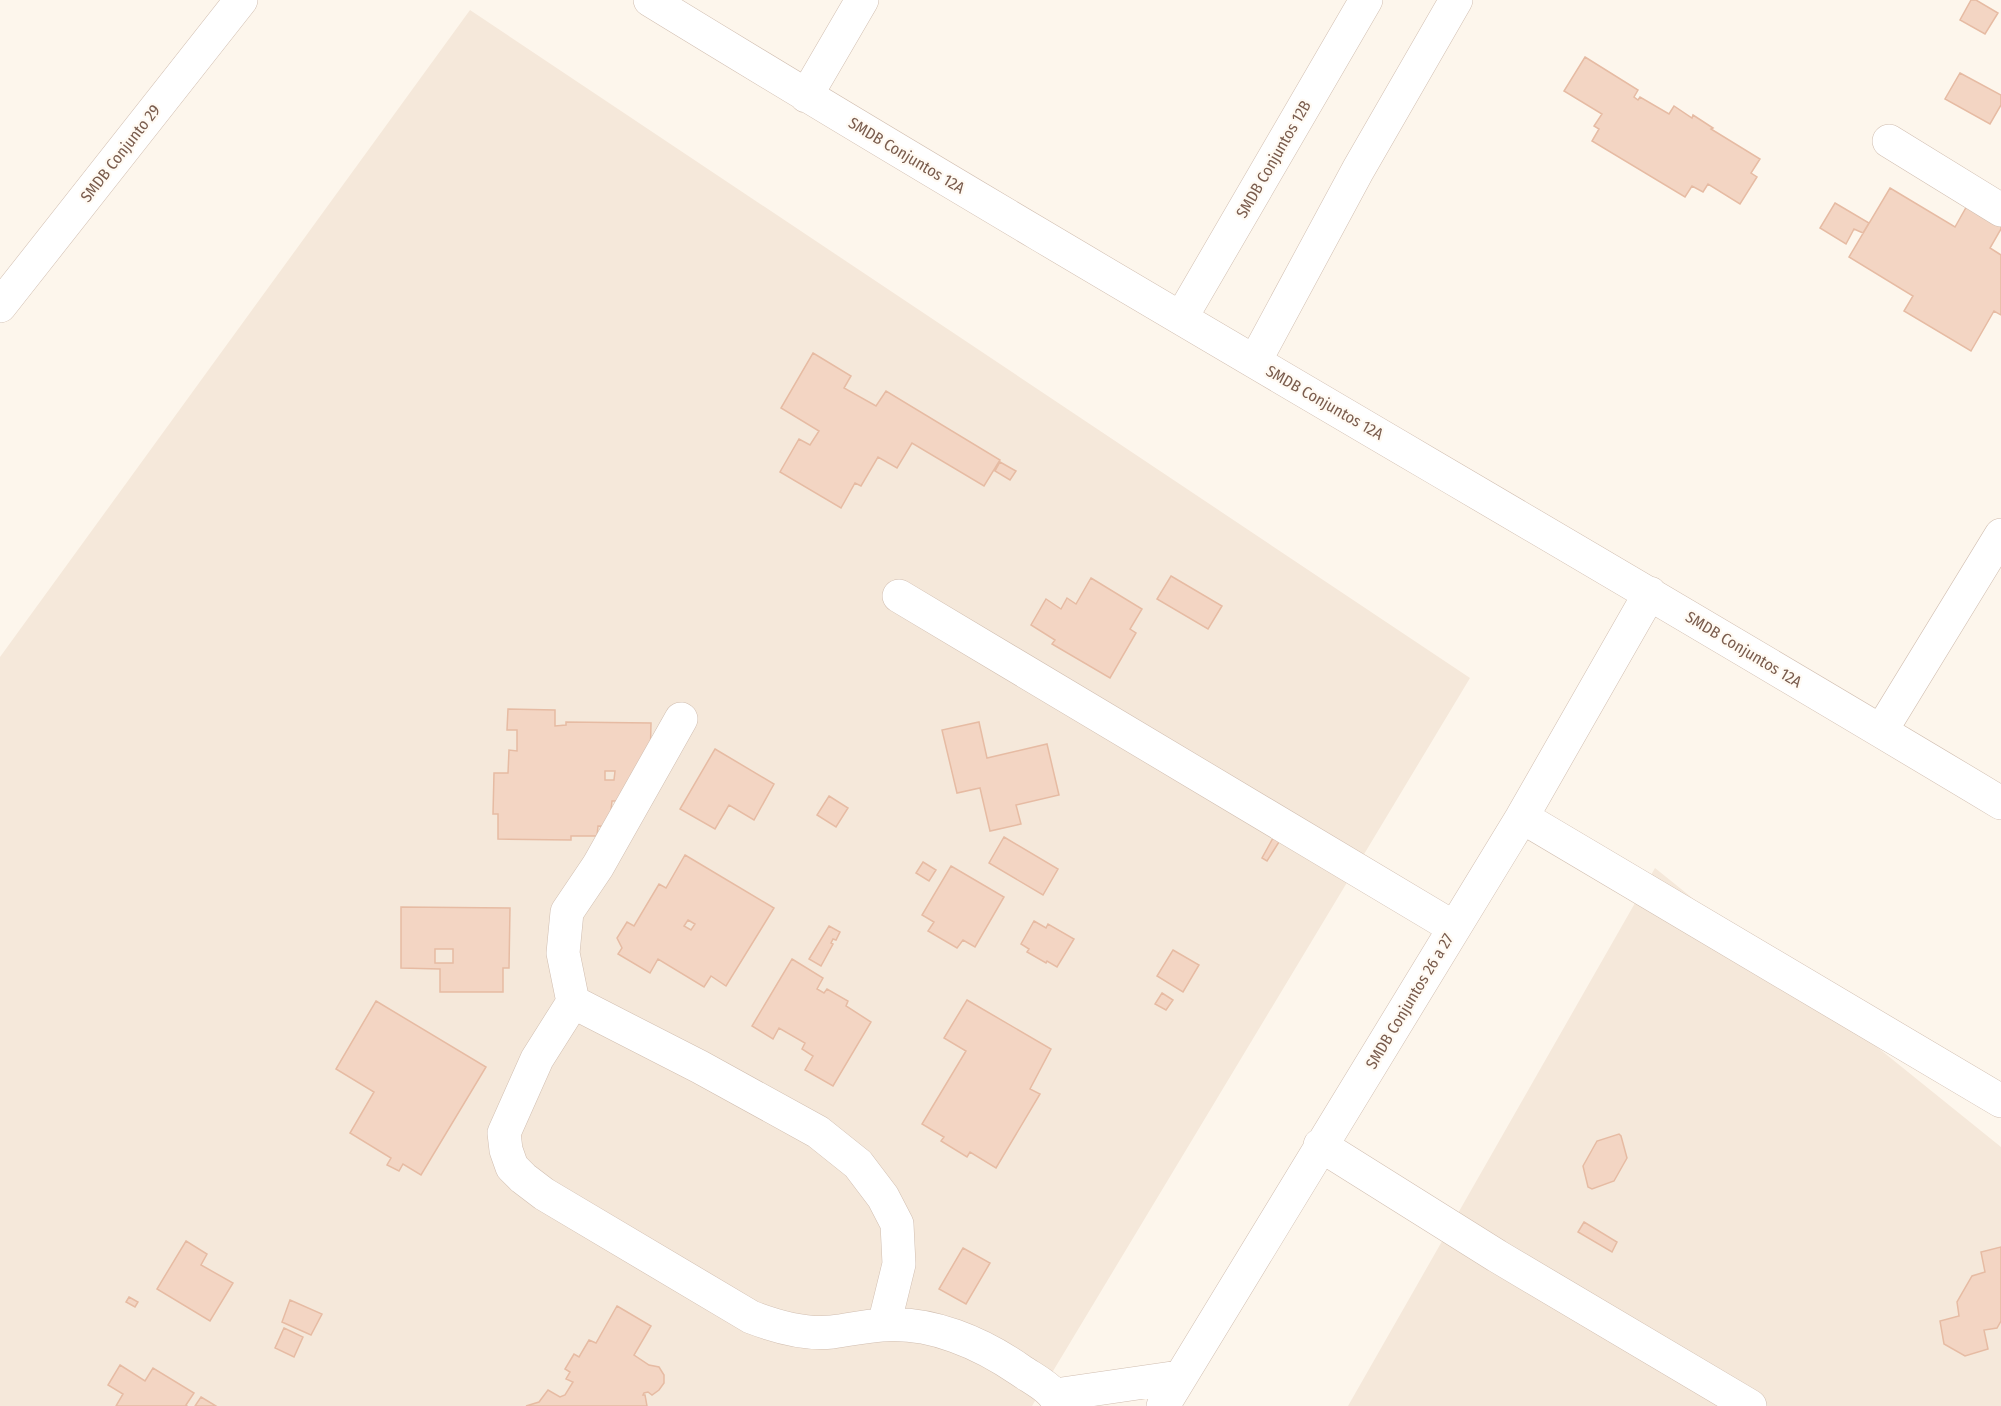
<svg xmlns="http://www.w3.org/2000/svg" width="2001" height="1406" font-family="'Fira Sans Condensed',sans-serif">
	<rect width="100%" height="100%" fill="#fdf6ec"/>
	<!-- residential -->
	<path fill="#f5e8da" d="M470 10 1470 678 1032 1406H0V657Z
		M1655 868 2001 1147V1406H1348Z"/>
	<!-- building -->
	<path fill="#f3d5c3" stroke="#e6bba3" stroke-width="1.5" fill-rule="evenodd" d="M1971 0H1976L1998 13 1985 34 1960 20Z
		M1585 57 1638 90 1634 97 1638 100 1640 97 1669 114 1674 106 1692 118 1693 115 1713 128 1711 129 1760 159 1751 173 1757 177 1740 204 1708 184 1703 192 1692 186 1685 197 1592 141 1599 129 1594 126 1602 114 1564 91Z
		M1960 73 2001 95V105L1990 124 1945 99Z
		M1890 188 1955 227 1968 204 2001 224V229L1990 248 2001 255V315L1994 311 1971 351 1904 311 1913 296 1849 257Z
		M1835 203 1869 223 1863 233 1854 229 1846 244 1820 228Z
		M813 353 851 376 844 388 876 406 886 391 1000 460 984 486 912 443 897 468 878 457 861 486 855 483 841 508 780 472 799 439 810 445 819 431 781 408Z
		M1000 462 1016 471 1010 480 995 471Z
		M1171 576 1222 606 1208 629 1157 599Z
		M1091 578 1142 609 1130 629 1136 633 1110 678 1052 644 1055 640 1031 625 1046 599 1061 609 1067 598 1076 604Z
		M508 709 555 710V726L566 725V722L651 723 650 766 627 801H612L611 810 625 827 598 826 597 836H571V840L498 839V814H493L494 773H508L509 750 517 751V730H507ZM605 771H615L614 780H605Z
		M979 722 987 758 1047 744 1059 795 1016 805 1021 824 990 831 980 788 957 793 942 730Z
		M715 749 774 784 754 820 729 805 715 829 680 809Z
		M829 796 848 808 836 827 817 815Z
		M1004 837 1058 869 1043 895 989 863Z
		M1273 838 1279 842 1267 861 1262 858Z
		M685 855 774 908 726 986 711 976 704 987 658 959 650 973 618 954 622 948 617 938 627 922 634 926 659 884 666 888ZM688 920 695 924 691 930 684 926Z
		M923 862 936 870 929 881 916 873Z
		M951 866 1004 897 975 947 963 940 957 948 928 931 934 922 922 915Z
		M401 907 510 908 509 968H503V992H440V969L401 968ZM435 949H453V963H435Z
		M1034 921 1046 928 1048 924 1074 939 1057 967 1047 961 1046 963 1027 952 1029 949 1021 944Z
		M829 926 840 932 836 940 833 939 831 943 833 944 821 966 809 959Z
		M1173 950 1199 965 1183 992 1157 976Z
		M792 959 823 978 817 989 824 993 827 989 848 1001 846 1006 871 1022 833 1086 805 1070 813 1056 802 1049 805 1043 779 1028 773 1039 752 1026Z
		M1162 993 1173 1000 1166 1010 1155 1004Z
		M967 1000 1051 1049 1030 1089 1040 1094 996 1168 970 1152 967 1157 941 1141 944 1137 922 1124 966 1051 944 1038Z
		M376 1001 486 1067 421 1175 403 1164 399 1171 387 1165 391 1158 350 1133 374 1092 336 1069Z
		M1619 1134 1621 1136 1627 1158 1614 1181 1592 1189 1588 1187 1583 1166 1597 1141Z
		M1584 1222 1617 1242 1612 1252 1578 1232Z
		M186 1241 207 1254 201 1265 233 1283 210 1321 157 1289Z
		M2001 1247V1321L1997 1328 1984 1330 1988 1349 1965 1356 1944 1344 1940 1321 1959 1316 1957 1302 1972 1276 1985 1272 1981 1252Z
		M963 1248 990 1263 966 1304 939 1289Z
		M129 1297 138 1302 135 1307 126 1302Z
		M290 1300 322 1314 311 1335 282 1322Z
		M617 1306 651 1326 634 1355 649 1365 659 1367 664 1375V1383L659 1390 652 1395 648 1392 644 1393 643 1395H645L647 1406H526L539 1402 548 1390 560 1397 565 1395 573 1382 566 1379 570 1372 565 1369 574 1354 579 1357 589 1340 596 1343Z
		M284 1328 303 1337 294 1357 275 1348Z
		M120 1365 145 1381 153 1368 194 1393 186 1405 187 1406H116L123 1394 108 1385Z
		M201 1397 216 1406H195Z"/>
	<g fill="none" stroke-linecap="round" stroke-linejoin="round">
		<!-- minor casing -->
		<g stroke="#d1beb0" stroke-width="34">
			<path id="minor" d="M650 0C1097 274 1552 533 2001 803
				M806 96 862 0
				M1889 141 2001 210
				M0 306 241 0
				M1181 318 1366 0
				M1255 361 1358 170 1456 0
				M899 596 1453 927
				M681 719 598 866 567 912 563 953 573 1002 537 1059 504 1133 506 1150 512 1167 523 1178 544 1194 751 1317C777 1327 805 1335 832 1332 849 1330 866 1326 882 1325 931 1321 981 1343 1020 1370 1036 1381 1053 1388 1060 1406
				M1881 731 2001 535
				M1522 817 2001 1101
				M573 1002 700 1067 818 1132 858 1164 883 1197 897 1224 899 1264 884 1325
				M1320 1145 1497 1256 1750 1406
				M1055 1395 1179 1377
				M1163 1406 1522 817 1650 593"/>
		</g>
		<!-- minor -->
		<use href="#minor" stroke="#fff" stroke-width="33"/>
	</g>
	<g text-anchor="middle" stroke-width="4.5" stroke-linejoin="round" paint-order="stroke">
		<!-- street labels -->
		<g font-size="16" fill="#7a5c4d" stroke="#fffaf3">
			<text transform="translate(120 153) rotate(-52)" y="6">SMDB Conjunto 29</text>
			<text transform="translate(907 155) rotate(31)" y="6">SMDB Conjuntos 12A</text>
			<text transform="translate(1273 159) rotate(-60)" y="6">SMDB Conjuntos 12B</text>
			<text transform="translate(1325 402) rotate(30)" y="6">SMDB Conjuntos 12A</text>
			<text transform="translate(1744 649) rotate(31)" y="6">SMDB Conjuntos 12A</text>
			<text transform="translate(1409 1001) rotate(-59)" y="6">SMDB Conjuntos 26 a 27</text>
		</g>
	</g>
</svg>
